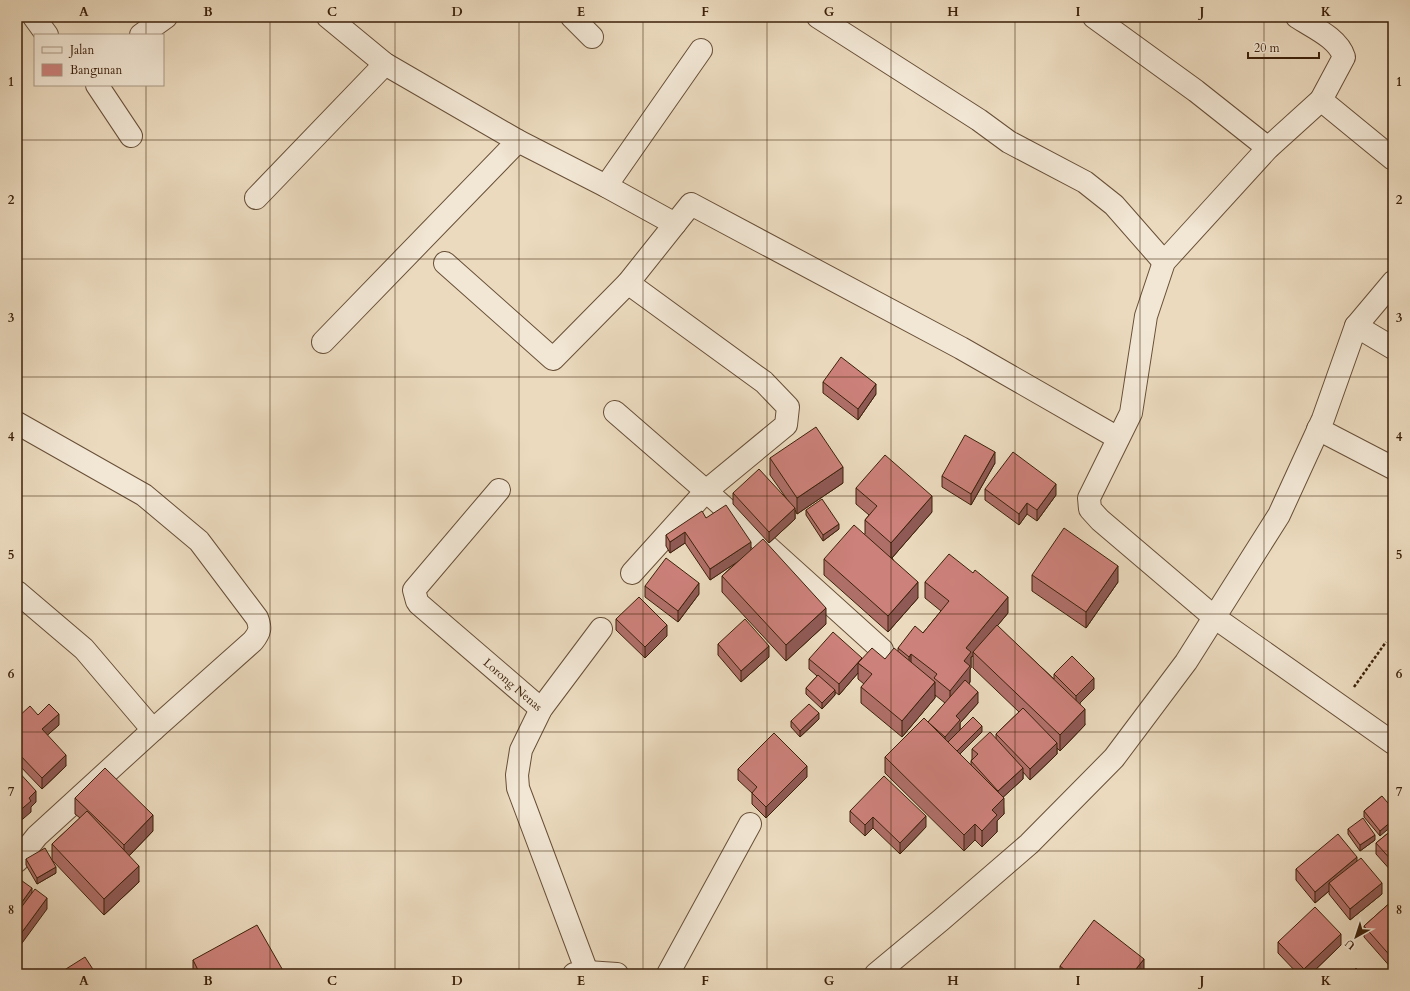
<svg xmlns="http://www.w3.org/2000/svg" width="1410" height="991" font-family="Cardo,serif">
	<rect width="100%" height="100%" fill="#ebdabe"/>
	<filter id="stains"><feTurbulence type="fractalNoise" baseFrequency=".005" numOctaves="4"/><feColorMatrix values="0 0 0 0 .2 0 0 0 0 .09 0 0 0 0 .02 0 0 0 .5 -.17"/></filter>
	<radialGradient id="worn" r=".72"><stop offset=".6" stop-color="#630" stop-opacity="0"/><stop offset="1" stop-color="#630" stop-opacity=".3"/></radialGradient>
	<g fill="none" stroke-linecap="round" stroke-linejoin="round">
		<!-- minor casing -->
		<g stroke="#684f37" stroke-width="24">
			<g id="minor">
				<path d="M34 17 47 35"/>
				<path d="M328 17 385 64 518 141 606 186 675 224 691 204 961 348 1118 438"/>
				<path d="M572 17 592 37"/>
				<path d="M818 17 979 120 1009 142 1085 182 1114 205 1164 262"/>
				<path d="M1094 17 1196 91 1268 148"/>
				<path d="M1297 17C1314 28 1338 38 1344 57L1321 100 1393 159"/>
				<path d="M141 35 166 17"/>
				<path d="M97 85 131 136"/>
				<path d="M1321 100 1268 148 1164 262 1146 316 1131 413 1089 498 1090 509 1100 520 1214 617 1393 743"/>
				<path d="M606 186 701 50"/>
				<path d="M256 198 385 64"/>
				<path d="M445 263 553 359 628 283 675 224"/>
				<path d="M628 283 764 382 788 407 786 425 706 491 632 573"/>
				<path d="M1356 326 1393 348"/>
				<path d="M323 342 518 141"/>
				<path d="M615 412 706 491 882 650"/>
				<path d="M17 423 144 495 199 541 257 618C261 628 260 632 253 641L153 730 37 836 17 861"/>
				<path d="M1318 429 1393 468"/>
				<path id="s1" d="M499 490 414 590 417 601 419 604 541 709"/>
				<path d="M17 592 84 649 153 730"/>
				<path d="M587 972 518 788 517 775 521 750 541 709 601 629"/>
				<path d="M574 974 587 972 617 974"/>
				<path d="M668 974 750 824"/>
				<path d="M876 974 941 920 1029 844 1114 758 1186 662 1279 515 1323 419 1356 326 1393 282"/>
			</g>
		</g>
		<!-- path -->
		<path stroke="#3d210a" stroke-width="2.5" stroke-dasharray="3 2" stroke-linecap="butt" d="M1354 687 1386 642"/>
		<!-- minor -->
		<use href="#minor" stroke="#f2e7d5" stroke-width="22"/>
	</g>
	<!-- wall -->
	<path fill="#af6f69" stroke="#3d210a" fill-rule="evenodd" d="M823 382 876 394 858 420 823 393Z
		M770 458 843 483 797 514 795 510V519L769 543 733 504V493L789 502 770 475Z
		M995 463 971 505 942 487V476Z
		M856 488 932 512 892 558 918 598 888 632 824 575V559L865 534V520L869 515 856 504Z
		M985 489 1056 495 1037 521 1027 514 1019 525 985 500Z
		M806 510 839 529 823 541 806 515Z
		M706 518 751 550 826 624 786 661 722 592V576L737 562 710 580 685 543 670 553 666 546V535Z
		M1032 575 1118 582 1086 628 1032 591Z
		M925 582 1008 613 997 626 1054 679V674L1094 689 1080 703 1085 725 1060 751 1057 748V754L1030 780 1023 772V779L1003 797 1004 814 997 821V832L982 847 975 840 964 851 885 773V757L928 722 945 703 935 695V698L902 737 861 703V687L864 684 858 679V673L839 695 835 692V695L822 709 806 694V688L817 676 809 669V659H885L898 651V648L923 633 941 611 925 598ZM973 656V668L1019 712 996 734V739L972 749V759L971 761V765L960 754 982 732 960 730V723L978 703 969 684 970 682V669L971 668V657Z
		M645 586 699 594 678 622 645 597Z
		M616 619 667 636 645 658 616 630Z
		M718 644 769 657 741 682 718 655Z
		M17 705 20 716 38 715 59 725 47 735 66 766 42 789 17 763Z
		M819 719 800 737 791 727V721Z
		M738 769 807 777 766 818 752 804V793L738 780Z
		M1393 785V803L1390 798V787Z
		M1382 796 1380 836 1364 817V811Z
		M75 798 153 831 129 856 139 882 104 915 52 860V844L80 818 75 814Z
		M850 811 926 827 900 854 873 828 865 836 850 822Z
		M1348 829 1375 840 1360 851 1348 834Z
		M1393 829V873L1376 854V843Z
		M26 859 56 873 37 884 26 865Z
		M1357 861 1382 894 1350 920 1329 894V891L1315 903 1296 880V869Z
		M1393 900V970L1364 937V926Z
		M1278 942 1341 945 1311 974H1298L1278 953Z
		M193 960 285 974H193Z
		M1060 966 1144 974H1060Z"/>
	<!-- shaded-wall -->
	<path fill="#8f5a55" stroke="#3d210a" d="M876 384V394L858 420V409Z
		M995 452V463L971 505V494Z
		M843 467V483L797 514V498Z
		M1056 484V495L1037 521V510Z
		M932 496V512L891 559V543Z
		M1027 503V514L1019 525V514Z
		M795 508V519L769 543V532Z
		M839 524V529L823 541V535Z
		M685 532V543L670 553V542Z
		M751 542V553L710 580V569Z
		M1118 566V582L1086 628V612Z
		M918 582V598L888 632V616Z
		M699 583V594L678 622V611Z
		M1008 597V613L975 653 973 652V656L971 657V668L970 669V682L950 707V691L964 661 966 648Z
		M826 608V624L786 661V645Z
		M667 625V636L645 658V647Z
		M769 646V657L741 682V671Z
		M911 654V670L909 673V657Z
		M862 658V666L858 663V673L839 695V684Z
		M1094 678V689L1076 707V696Z
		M935 682V698L902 737V721Z
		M835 690V695L822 709V703Z
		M978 692V703L960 723V731L945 748V737L956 716Z
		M20 707V718L17 721V710Z
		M1085 709V725L1060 751V735Z
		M819 713V719L800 737V731Z
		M59 714V725L42 740V729Z
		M982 726V732L957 757V751Z
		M1057 743V754L1030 780V769Z
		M66 755V766L42 789V778Z
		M807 766V777L766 818V807Z
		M1023 768V779L998 802V791Z
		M36 791V802L31 807V812L17 824V813L29 798Z
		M1004 798V814L997 821V832L982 847V831L992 810Z
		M153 815V831L124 861V845Z
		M926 816V827L900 854V843Z
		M873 817V828L865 836V825Z
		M1393 820V825L1380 836V831Z
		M975 824V840L964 851V835Z
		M1375 835V840L1360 851V845Z
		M1357 857V868L1329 883V891L1315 903V892Z
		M139 866V882L104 915V899Z
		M56 867V873L37 884V878Z
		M1382 883V894L1350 920V909Z
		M32 888V899L17 920V909Z
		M47 898V909L17 950V939Z
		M1341 934V945L1311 974H1304V969Z
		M1144 959V974H1132Z"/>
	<!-- building -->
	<path fill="#cc817a" stroke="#3d210a" d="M841 357 876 384 858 409 823 382Z
		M816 427 843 467 797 498 770 458Z
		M965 435 995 452 971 494 942 476Z
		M1013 452 1056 484 1037 510 1027 503 1019 514 985 489Z
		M885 455 932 496 891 543 865 520 877 506 856 488Z
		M759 469 795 508 769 532 733 493Z
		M822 499 839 524 823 535 806 510Z
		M726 505 751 542 710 569 685 532 670 542 666 535 702 511 706 518Z
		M854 525 918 582 888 616 824 559Z
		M1064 528 1118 566 1086 612 1032 575Z
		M763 539 826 608 786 645 722 576Z
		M949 554 973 573 975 570 1008 597 966 648 971 652 964 661 970 666 950 691 934 678 937 674 911 654 909 657 898 648 915 626 923 633 949 601 925 582Z
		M666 558 699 583 678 611 645 586Z
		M639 597 667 625 645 647 616 619Z
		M745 619 769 646 741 671 718 644Z
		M997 625 1085 709 1060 735 973 652Z
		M833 632 862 658 839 684 809 659Z
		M872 648 885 659 894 648 935 682 902 721 861 687 872 674 858 663Z
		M1072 656 1094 678 1076 696 1054 674Z
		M818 675 835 690 822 703 806 688Z
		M965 680 978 692 956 716 960 720 945 737 928 722Z
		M49 704 59 714 42 729 66 755 42 778 17 752V718L30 706 38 715Z
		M809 704 819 713 800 731 791 721Z
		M17 705 20 707 17 710Z
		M1023 708 1057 743 1030 769 996 734Z
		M973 717 982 726 957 751 948 742Z
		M924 718 1004 798 992 810 997 815 982 831 975 824 964 835 885 757Z
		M990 732 1023 768 998 791 971 761 978 754 972 749Z
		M774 733 807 766 766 807 752 793 757 787 738 769Z
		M105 768 153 815 124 845 75 798Z
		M17 770 36 791 29 798 31 801 17 813Z
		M884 776 926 816 900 843 873 817 865 825 850 811Z
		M1393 785V792L1390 787Z
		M1382 796 1393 809V820L1380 831 1364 811Z
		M87 811 139 866 104 899 52 844Z
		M1363 818 1375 835 1360 845 1348 829Z
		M1393 829V862L1376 843Z
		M1338 834 1357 857 1315 892 1296 869Z
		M45 848 56 867 37 878 26 859Z
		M1361 858 1382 883 1350 909 1329 883Z
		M18 878 32 888 17 909V880Z
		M35 889 47 898 17 939V913Z
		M1393 900V959L1364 926Z
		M1315 907 1341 934 1304 969 1278 942Z
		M1094 920 1144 959 1132 974H1070L1060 966Z
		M257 925 285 974H200L193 960Z
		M85 957 96 974H58Z
		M1356 968 1362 974H1350Z"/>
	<!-- grid -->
	<path fill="none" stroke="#3d210a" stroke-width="1" stroke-opacity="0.55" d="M146 17V35M270 17V974M395 17V974M519 17V974M643 17V974M767 17V974M891 17V974M1015 17V974M1140 17V974M1264 17V974M146 85V974M17 140H1393M17 259H1393M17 377H1393M17 496H1393M17 614H1393M17 732H1393M17 851H1393"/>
	<g text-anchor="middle" stroke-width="3.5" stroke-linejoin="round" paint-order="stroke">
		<!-- street labels -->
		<g font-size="12" fill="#3d210a" stroke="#f2e7d5">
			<text dy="4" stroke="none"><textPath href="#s1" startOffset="270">Lorong Nenas</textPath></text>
		</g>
	</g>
	<!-- margin -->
	<rect width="1410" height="991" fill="none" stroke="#ebdabe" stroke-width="44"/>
	<!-- legend -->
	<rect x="34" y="34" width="130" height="52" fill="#f2e7d5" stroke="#aa9884"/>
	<rect x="42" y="47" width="20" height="6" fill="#f2e7d5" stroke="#aa9884"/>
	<text x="70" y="54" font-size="12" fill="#3d210a">Jalan</text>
	<rect x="42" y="64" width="20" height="12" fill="#cc817a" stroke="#aa9884"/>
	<text x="70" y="74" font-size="12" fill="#3d210a">Bangunan</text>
	<!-- north arrow -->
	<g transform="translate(1356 937) rotate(219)" stroke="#f2e7d5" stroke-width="3" paint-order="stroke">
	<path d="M0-3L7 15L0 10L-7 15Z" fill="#3d210a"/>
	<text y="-6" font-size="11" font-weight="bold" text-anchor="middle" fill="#3d210a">U</text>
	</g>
	<!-- scale -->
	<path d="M1248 52v6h71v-6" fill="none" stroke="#3d210a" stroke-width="2"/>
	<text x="1254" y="52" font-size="12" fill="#3d210a" stroke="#f2e7d5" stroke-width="3" paint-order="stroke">20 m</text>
	<rect x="22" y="22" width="1366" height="947" fill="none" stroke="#3d210a" stroke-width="1.5"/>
	<g font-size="13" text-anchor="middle" font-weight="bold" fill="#3d210a">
		<text x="84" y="16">A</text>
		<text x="208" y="16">B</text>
		<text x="332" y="16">C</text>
		<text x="457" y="16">D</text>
		<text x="581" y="16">E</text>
		<text x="705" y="16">F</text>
		<text x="829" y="16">G</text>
		<text x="953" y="16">H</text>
		<text x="1078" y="16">I</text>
		<text x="1202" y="16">J</text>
		<text x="1326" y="16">K</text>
		<text x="11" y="86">1</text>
		<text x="1399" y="86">1</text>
		<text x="11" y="204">2</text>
		<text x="1399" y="204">2</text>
		<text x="11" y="322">3</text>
		<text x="1399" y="322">3</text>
		<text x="11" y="441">4</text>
		<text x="1399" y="441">4</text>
		<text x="11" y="559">5</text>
		<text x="1399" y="559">5</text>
		<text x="11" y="678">6</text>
		<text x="1399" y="678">6</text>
		<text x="11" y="796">7</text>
		<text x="1399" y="796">7</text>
		<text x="11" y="914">8</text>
		<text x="1399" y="914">8</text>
		<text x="84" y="985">A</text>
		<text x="208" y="985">B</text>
		<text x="332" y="985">C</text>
		<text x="457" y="985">D</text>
		<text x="581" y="985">E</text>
		<text x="705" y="985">F</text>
		<text x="829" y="985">G</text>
		<text x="953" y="985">H</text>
		<text x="1078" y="985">I</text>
		<text x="1202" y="985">J</text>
		<text x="1326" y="985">K</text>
	</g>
	<rect width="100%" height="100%" filter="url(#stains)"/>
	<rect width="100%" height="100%" fill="url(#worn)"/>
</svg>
